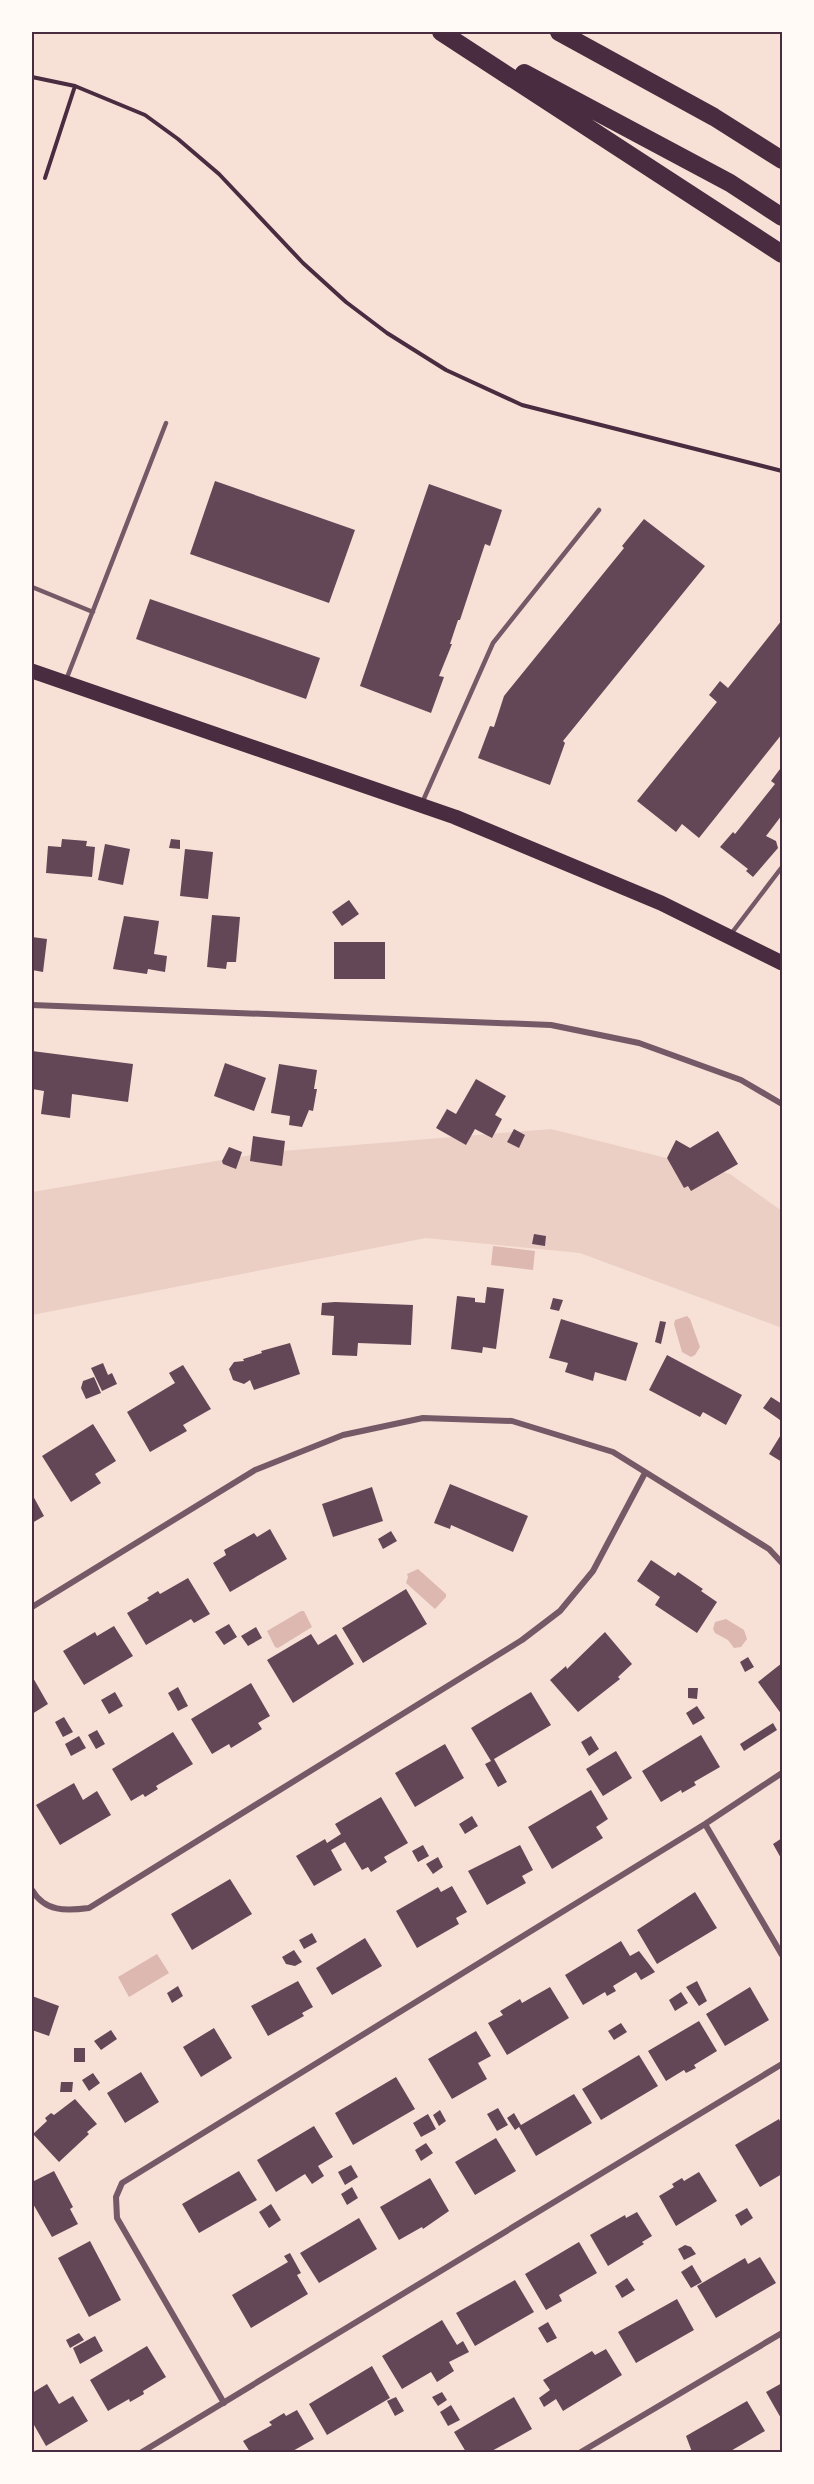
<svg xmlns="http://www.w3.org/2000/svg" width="814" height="2484" font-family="Spectral,serif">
	<rect width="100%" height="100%" fill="#f7e1d7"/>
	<!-- green -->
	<path fill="#ebcfc5" d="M551 1129 730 1174 782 1211V1328L580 1253 426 1238 32 1315V1192L270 1152Z"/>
	<!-- water -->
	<path fill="#dcb8b0" d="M493 1246 535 1251 533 1270 491 1265Z
		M687 1316 690 1319 700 1347 695 1355 691 1357 682 1352 674 1324 675 1320Z
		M418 1569 446 1594V1597L435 1609 406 1583 408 1577 407 1574Z
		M301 1611H304L312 1627 278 1648 275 1647 267 1631Z
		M726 1619 744 1630 747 1639 741 1647 734 1648 728 1640 715 1633 713 1629 715 1622Z
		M157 1954 169 1973 129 1997 118 1977Z"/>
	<!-- building -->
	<path fill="#644757" d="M215 481 355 530 329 603 190 554Z
		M429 484 502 510 490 546 485 544 460 620H458L450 644H452L439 676 444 677 431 713 360 686Z
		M644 519 705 566 563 741 565 743 550 785 478 758 490 726 494 727 504 696 624 548 622 546Z
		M150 599 320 658 306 699 136 639Z
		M782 620V734L699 838 682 824 676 832 637 801 717 702 709 695 720 681 728 688Z
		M780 769 782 772V815L766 836 776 841 778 848 753 877 746 871 748 869 720 847 733 832 735 834 775 784 771 781Z
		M62 839 87 841 86 846 95 847 92 877 46 873 48 846 61 847Z
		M171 839 180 840V849L169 848Z
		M105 844 130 849 123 885 98 880Z
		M185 849 213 852 208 899 180 896Z
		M349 900 359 914 342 926 332 912Z
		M212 915 240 917 236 962H227L226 969 207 967Z
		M124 916 159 921 154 954 167 956 165 972 148 969 147 974 113 969Z
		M32 937 47 939 43 972 32 970Z
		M334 942H385V979H334Z
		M32 1051 133 1064 128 1102 72 1094 70 1118 41 1114 44 1091 32 1089Z
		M225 1063 266 1078 254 1111 214 1096Z
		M279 1064 317 1070 314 1089H317L313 1111 309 1110 302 1127 289 1125 290 1116 271 1113Z
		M476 1079 506 1096 495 1115 502 1119 492 1138 475 1129 466 1145 436 1128 447 1109 456 1114Z
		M514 1129 525 1135 519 1148 507 1142Z
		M718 1131 738 1164 691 1191 688 1186 684 1188 667 1158 676 1140 690 1148Z
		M253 1136 285 1141 282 1166 250 1161Z
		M229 1147 242 1152 236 1169 223 1164 222 1161Z
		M534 1234 546 1236 545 1246 532 1244Z
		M487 1287 504 1289 496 1349 483 1347 482 1353 451 1349 457 1296 475 1298V1302L485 1303Z
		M553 1298 563 1300 559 1311 550 1309Z
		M335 1302 413 1305 411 1345 358 1343 357 1356 332 1355 334 1316 321 1315 322 1303Z
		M561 1319 638 1343 626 1381 595 1372 593 1381 565 1372 568 1363 549 1358Z
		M660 1321 666 1322 661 1344 655 1342Z
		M290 1343 300 1374 254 1390 250 1380 244 1384 233 1380 229 1369 234 1362 244 1361 243 1359 262 1353 261 1351Z
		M667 1355 742 1395 726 1425 703 1412 700 1417 649 1390Z
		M103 1363 108 1375 112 1373 117 1384 102 1391 91 1368Z
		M183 1365 211 1409 183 1425 187 1431 150 1452 127 1412 175 1383 169 1373Z
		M94 1377 101 1393 86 1399 81 1388 83 1381Z
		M771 1397 782 1404 780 1420 763 1408Z
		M93 1424 116 1461 95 1474 101 1483 71 1502 42 1456Z
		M782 1433V1462L769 1454Z
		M450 1484 528 1516 513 1552 451 1525 450 1529 434 1523Z
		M372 1487 383 1521 333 1537 322 1504Z
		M32 1494 44 1516 32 1523Z
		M270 1529 287 1559 230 1592 213 1563 226 1555 224 1550 254 1533 257 1537Z
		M391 1531 397 1541 383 1549 378 1539Z
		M651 1560 675 1576 678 1572 703 1589 701 1591 717 1602 697 1633 655 1605 660 1597 637 1581Z
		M188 1578 210 1614 194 1623 191 1619 146 1645 127 1613 149 1600 147 1598 158 1591 160 1594Z
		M406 1589 427 1624 363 1663 342 1628Z
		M229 1624 237 1637 224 1645 215 1632Z
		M114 1626 133 1656 84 1685 63 1651 95 1632 97 1636Z
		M256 1627 262 1638 248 1646 241 1636Z
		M605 1632 632 1664 618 1677 620 1679 578 1712 550 1680 566 1666 567 1669Z
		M311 1634 318 1645 336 1634 354 1664 293 1703 267 1660Z
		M748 1657 754 1667 745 1672 740 1662Z
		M782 1663V1715L758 1682Z
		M32 1676 48 1704 32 1714Z
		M251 1683 270 1716 258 1723 262 1729 231 1748 229 1744 212 1754 191 1719Z
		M178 1687 188 1706 178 1711 168 1693Z
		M688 1688H698L697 1699 688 1698Z
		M115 1692 123 1706 109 1714 101 1700Z
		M531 1692 551 1725 494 1759 507 1782 498 1787 485 1764 491 1761 471 1728Z
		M697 1706 705 1718 693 1725 686 1713Z
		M64 1717 73 1732 63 1737 55 1722Z
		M773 1723 777 1730 744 1751 740 1744Z
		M97 1730 105 1744 96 1749 88 1735Z
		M173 1732 193 1764 156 1786 158 1789 145 1797 143 1794 131 1801 112 1769Z
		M701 1735 720 1767 694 1782 696 1785 682 1793 681 1790 661 1802 642 1771Z
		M79 1736 86 1748 71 1756 65 1744Z
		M591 1736 599 1749 589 1756 581 1742Z
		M445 1744 464 1778 415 1807 395 1773Z
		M616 1751 632 1778 603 1796 586 1769Z
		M74 1783 83 1800 97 1791 111 1815 60 1845 36 1805Z
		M591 1790 608 1819 596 1827 603 1838 552 1869 528 1827Z
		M381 1797 408 1843 384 1857 387 1862 371 1872 368 1867 362 1870 345 1842 331 1850 342 1870 314 1886 296 1856 325 1839 327 1843 341 1834 335 1824Z
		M472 1816 478 1826 465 1834 459 1824Z
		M782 1838V1860L773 1844Z
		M423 1845 429 1856 418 1862 412 1851Z
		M520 1845 533 1870 522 1876 526 1883 487 1905 468 1871Z
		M438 1857 443 1867 433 1874 426 1864Z
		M230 1879 252 1914 192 1950 171 1914Z
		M452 1886 467 1912 456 1918 459 1924 417 1948 396 1911 438 1887 441 1892Z
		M695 1892 717 1928 657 1964 637 1930Z
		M312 1933 317 1942 304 1949 299 1940Z
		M365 1938 382 1966 332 1995 316 1968Z
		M621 1941 630 1956 639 1951 655 1972 641 1980 636 1972 613 1986 616 1991 607 1996 605 1992 583 2005 565 1975Z
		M294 1950 302 1962 295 1966 286 1964 282 1957Z
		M298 1981 313 2007 302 2013 304 2016 268 2036 251 2006Z
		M697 1981 707 2001 699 2006 686 1987Z
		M178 1986 183 1996 172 2003 167 1993Z
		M550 1987 569 2018 507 2055 488 2023 503 2015 500 2011 520 1999 522 2003Z
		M750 1987 769 2020 725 2046 706 2014Z
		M681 1992 688 2003 675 2011 669 2000Z
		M32 1996 59 2006 49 2036 32 2030Z
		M699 2021 717 2051 694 2065 696 2068 686 2073 684 2070 666 2081 648 2051Z
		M621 2023 627 2032 614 2040 608 2031Z
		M214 2028 232 2058 201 2077 183 2047Z
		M111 2030 117 2039 101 2050 94 2041Z
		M476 2031 491 2056 478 2063 487 2079 452 2099 428 2059Z
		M74 2048H85V2062H74Z
		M639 2055 658 2086 601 2120 582 2089Z
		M141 2072 159 2102 125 2123 107 2093Z
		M93 2073 100 2083 89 2091 82 2080Z
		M396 2077 415 2109 353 2145 335 2113Z
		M61 2082H73L72 2092H60Z
		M574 2094 592 2123 536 2156 519 2127 515 2130 507 2118 514 2113 521 2125Z
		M75 2099 97 2124 87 2132 89 2134 59 2162 33 2134 47 2121 45 2118 51 2113 54 2115Z
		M498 2108 508 2125 497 2131 487 2114Z
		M440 2110 446 2121 439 2126 433 2115Z
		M428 2114 436 2129 421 2137 413 2123Z
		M779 2119 782 2126V2174L760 2187 735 2145Z
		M314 2126 333 2157 318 2166 324 2176 312 2184 305 2174 276 2192 257 2160Z
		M496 2138 516 2171 475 2195 455 2162Z
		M426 2143 433 2153 421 2161 415 2150Z
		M351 2165 358 2177 345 2185 338 2172Z
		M54 2171 73 2207 70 2209 78 2224 52 2237 32 2202V2182Z
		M239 2171 257 2200 199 2233 182 2204Z
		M699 2172 717 2201 676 2226 659 2196 674 2187 672 2184 682 2178 684 2181Z
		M430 2178 449 2211 423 2229 422 2227 399 2240 380 2207Z
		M352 2187 358 2198 347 2205 341 2194Z
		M271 2204 281 2220 269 2228 259 2212Z
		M747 2208 753 2218 741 2226 735 2215Z
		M637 2212 652 2236 642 2242 644 2244 608 2266 590 2235 625 2215 626 2218Z
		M359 2218 377 2249 319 2283 300 2253Z
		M90 2241 121 2300 89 2317 58 2258Z
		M579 2242 597 2273 559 2295 562 2301 546 2310 525 2274Z
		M685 2245 691 2247 696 2254 684 2260 678 2249Z
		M290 2253 301 2273 297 2275 308 2294 251 2328 232 2295 288 2262 284 2256Z
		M760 2257 776 2283 716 2318 697 2286 745 2258 748 2264Z
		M692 2265 702 2282 691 2288 681 2272Z
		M627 2278 635 2290 622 2298 615 2286Z
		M515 2280 534 2312 475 2346 456 2313Z
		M677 2299 694 2330 636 2363 618 2332Z
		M442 2320 457 2345 463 2341 469 2352 449 2362 454 2371 437 2382 431 2372 402 2389 382 2356Z
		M548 2322 557 2338 547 2343 538 2328Z
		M79 2333 84 2340 70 2348 66 2340Z
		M95 2336 103 2351 80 2364 73 2348Z
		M147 2346 166 2377 143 2391 144 2394 130 2402 129 2399 108 2411 90 2380Z
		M606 2349 622 2375 563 2411 556 2399 544 2407 539 2398 550 2390 543 2380 592 2351 595 2355Z
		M372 2366 390 2398 327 2435 309 2404Z
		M782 2383V2420L766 2392Z
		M47 2384 59 2404 73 2396 88 2421 46 2446 34 2425 32 2427V2393Z
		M442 2392 447 2400 438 2406 432 2397Z
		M396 2397 404 2411 395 2416 387 2401Z
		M514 2397 532 2429 490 2452H466L454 2432Z
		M747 2401 765 2431 729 2452H692L686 2436Z
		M451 2405 460 2420 448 2426 440 2412Z
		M297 2410 314 2439 291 2452H250L243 2441 272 2425 269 2422 284 2413 286 2416Z"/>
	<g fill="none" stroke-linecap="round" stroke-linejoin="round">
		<!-- path -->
		<path stroke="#4a2c40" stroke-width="4" d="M32 77 75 86 145 115 178 139 219 174 303 263 346 302 387 333 446 370 522 405 782 471
			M45 178 75 86"/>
		<!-- service -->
		<path stroke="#755966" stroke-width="4.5" d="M32 587 93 612
			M66 680 166 423
			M422 803 493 643 599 510
			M731 934 782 867"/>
		<!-- minor -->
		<path stroke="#755966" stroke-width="6" d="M32 1005 551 1025 639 1043 741 1080 782 1104
			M32 1607 255 1470 343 1435 423 1418 512 1421 613 1452 769 1549 782 1563
			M705 1824 782 1955
			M32 1890C45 1912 66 1911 89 1908L522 1640 560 1611 593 1571 645 1473
			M224 2403 117 2218 116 2197 122 2183 705 1824 782 1773
			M142 2452 782 2064
			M581 2452 782 2333"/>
		<!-- primary -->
		<path stroke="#4a2c40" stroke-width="15" d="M32 671 455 817 661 903 782 963"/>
		<!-- motorway -->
		<path stroke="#4a2c40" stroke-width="18" d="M441 32 782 254
			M559 32 714 117 782 160
			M524 73 730 183 782 217"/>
	</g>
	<!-- border -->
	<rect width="814" height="2484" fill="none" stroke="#fffaf5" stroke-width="66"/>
	<rect x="33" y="33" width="748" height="2418" fill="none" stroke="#4a2c40" stroke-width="2"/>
</svg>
